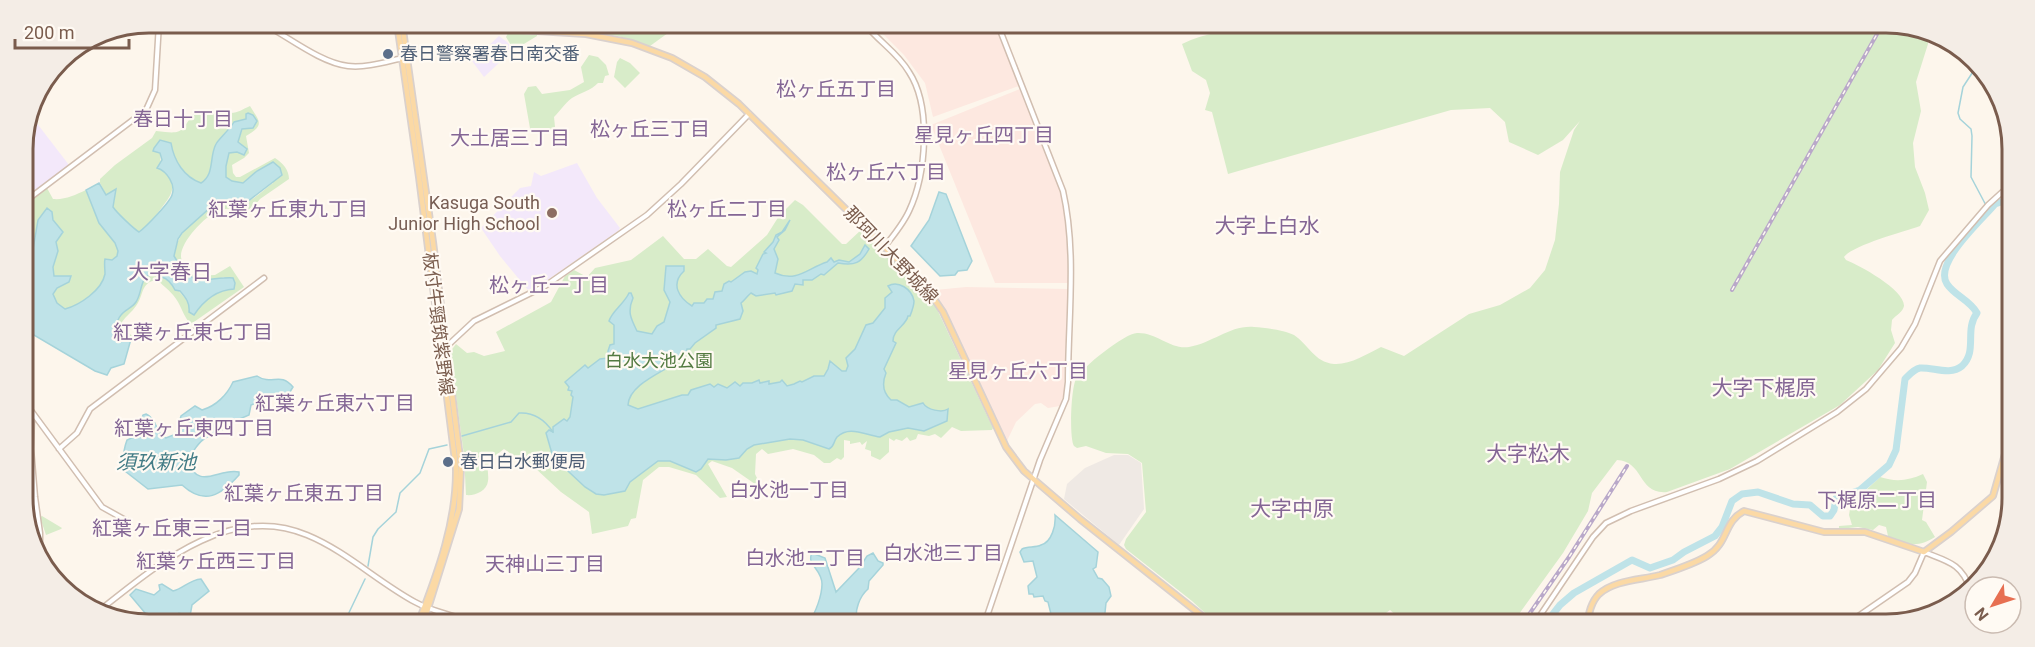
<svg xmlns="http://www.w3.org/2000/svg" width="2035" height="647" font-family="Roboto,'Noto Sans JP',sans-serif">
	<rect width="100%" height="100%" fill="#fdf6ec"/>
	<!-- commercial -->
	<path fill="#fde8e0" d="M873 24 995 25 1019 86 933 117 925 83 904 55Z
		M1020 89 1062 192 1066 214 1068 283H995L931 125Z
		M966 287 1068 289 1064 393 1060 406 1048 408 1041 403 1035 404 1016 422 1006 443 935 290Z"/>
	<!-- industrial -->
	<path fill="#efe9e4" d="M1114 455H1128L1141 463 1144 509 1119 545 1064 499 1067 484 1085 468Z"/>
	<!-- education -->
	<path fill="#f3e8fa" d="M499 36 507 42 513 50 484 77 472 61Z
		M29 113 69 165 23 200V141Z
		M577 163 597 198 620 228 618 231 543 283 528 290 500 256 481 228 520 188 531 186 534 172 541 176Z"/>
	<!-- green -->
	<path fill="#d8ecc9" d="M557 24H583L578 31 553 29Z
		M592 24H615L628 29 650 24H708L679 33H668L650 46 618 36 591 33 589 30Z
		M1258 25 1919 27 1927 32 1928 44 1916 82 1921 111 1913 143 1915 167 1925 193 1929 210 1920 226C1903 232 1853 245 1844 257L1846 260C1859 265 1905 290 1904 306 1903 312 1896 315 1892 320L1891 330 1895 343 1878 370 1840 405 1730 469 1667 492C1638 495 1644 461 1617 460L1592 493 1588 511 1563 553 1519 614C1501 620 1475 613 1460 618 1453 621 1451 623 1442 623 1437 616 1434 615 1426 616L1419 623H1405L1390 610 1373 623H1216L1192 601 1126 549 1124 545 1126 539 1146 512 1142 463 1128 454 1106 453 1086 446 1077 448 1074 446C1069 438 1071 388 1076 379 1081 368 1125 333 1137 333 1156 332 1171 350 1189 347 1213 343 1230 325 1254 327 1266 328 1284 330 1294 335 1309 345 1314 362 1334 364 1350 365 1367 354 1381 347L1404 356 1469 314 1500 305 1530 288 1545 270 1555 240 1559 204 1560 172 1574 130 1580 121 1563 140 1538 155 1509 142 1505 122 1490 108 1451 110 1228 174 1212 112 1205 110 1210 93 1206 80 1192 71 1182 44C1205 32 1233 31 1258 25Z
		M508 33 537 35V36L514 50 506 37Z
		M589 55 598 57 606 65 609 75 605 76 603 83H598C590 91 582 92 572 98 565 103 560 111 554 117L555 127 547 133 531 134 524 94 528 87 536 86 542 94 570 90 584 82 581 67Z
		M620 58 630 63 640 73 625 88 614 77 617 62Z
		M250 106C260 122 265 125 246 136L249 153 244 158 232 165 233 173 236 177H240L275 158C283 163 289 170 289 179L260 199 251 210C240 209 229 207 218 211 205 216 180 242 181 257 182 265 189 271 194 276L215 275 230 266 244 287 191 324C184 317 183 311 178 302 173 293 165 287 157 280 140 282 144 296 136 306 132 312 126 316 122 322L123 327 132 336 131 339C124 335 118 336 112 332 116 327 117 320 120 315 124 310 131 308 135 303 140 297 139 288 143 281 154 260 183 294 189 304L202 303 224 289H231L224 277C214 281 206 278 197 281L182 269 174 256C177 231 202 206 227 201 233 199 240 202 246 201 255 200 265 188 273 183V162L257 171 243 183 232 181 226 177V166L229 153 237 152 238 142 246 120 234 123 228 132 216 143 208 178 201 184C184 176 174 161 171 143L160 153 161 168C179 186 173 193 160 210 154 218 147 226 139 232 133 229 117 213 113 207L116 190 106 195 100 183V179L115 165 152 138 156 131C182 134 180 134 194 112 207 109 218 114 231 113 238 113 243 109 250 106Z
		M47 188 53 199C65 200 75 195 86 190L99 223 115 243 118 251 117 256 112 260 105 259C105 264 105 269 105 274 102 290 80 305 65 309L57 303 53 294 57 288 69 282 65 276H54L53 267 58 251 56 242 58 228 47 208C29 228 37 254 30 277L24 279 23 207Z
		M795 200 803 205 842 244H846L861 230 867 231 876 242 872 241 884 253 887 252 912 277 910 279 896 263 935 305 993 428 992 430 961 431 952 427 941 438 935 434 929 436 918 434 916 439 910 441 907 437 902 441 896 439 894 441 889 438V452L880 460 871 456V451L865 449 867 441 862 445 860 442 850 444V441L844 440V457L841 460 837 458 830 463H824L814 455 793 449 768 454 762 449 756 454 755 474 759 482 755 484 732 468 712 461 708 464 727 497 720 498 696 475 669 467H659L643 480 636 518 631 519 628 526 592 534 589 512 561 492 521 455 516 457 504 449C498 454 489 458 488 466 487 471 489 476 488 481 487 491 475 496 466 495L464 455 450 352 456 344 467 353 474 352 484 356 505 351 496 332 551 302 565 276 574 270 587 277 595 268 631 260 663 236 684 259H696L708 249 727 266 731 267 767 235 779 216Z
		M1923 474 1927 482 1922 520 1926 522 1935 537C1916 549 1907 544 1888 536L1886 527 1879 525 1873 530 1858 527 1839 529V526L1852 525 1849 515 1852 497 1863 493 1880 477C1895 482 1908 481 1923 474Z
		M42 516 62 528 61 529 46 535 40 517Z"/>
	<!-- water -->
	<path fill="#bfe3e8" stroke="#a5d3da" stroke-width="1.5" d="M248 113 253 115 257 121 253 128 242 129 238 142 247 149 244 155 237 152 229 153 226 166V177L232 181 243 183 257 171 273 162 280 168 282 175 247 202 228 200 211 207 182 233 178 239 174 256 182 269 197 281C201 280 229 277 233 278L235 283 234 289C216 290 204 300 194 315L189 312C190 303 186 298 180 291L175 290C172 284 168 279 162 277 138 267 144 291 136 302 133 307 125 310 121 315 117 319 117 326 112 331L118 336 125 335 131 339 124 364 111 368 107 375 95 371 27 331 24 325V279L30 277 33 267V249L38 220 47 208 52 212 53 220 63 232 56 242 58 251 53 267 54 276H71L69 282 57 288 53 294 57 303 65 309C80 305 102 290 105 274 105 269 104 263 105 259L112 260 117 256 118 251 115 243 99 223 86 190 99 183 106 195 116 189 113 207C117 213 134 229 139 232 146 227 170 202 172 195 176 185 167 171 157 168L162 160 160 153 153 151 154 148 160 140 171 143C174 161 184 177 201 183 215 174 209 157 216 144 217 141 230 129 234 122L246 119V114Z
		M939 192 946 194 972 261 967 270 958 271 955 275 940 276 911 246 929 220Z
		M790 220 785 230 777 237 779 240 774 249 778 259 775 273C797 283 808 268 827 262L831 258 834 262 839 260 849 262 860 254 865 245 869 249C861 263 855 266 838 263L824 275 821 274 812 280H803V285L795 284 792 291 776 295 775 293 756 296 751 293C747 296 745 300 741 303L743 311 740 319 716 325V328L695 343 690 349H687L686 353 672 362V365C658 374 629 386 628 405L638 409 682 395H688L691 390 710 384 714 387 718 384 727 388 735 382 740 386 743 383H752L759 380 760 383 769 381V384L780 382 782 380 787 386 794 384 800 381 802 382 814 376H824L828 369 830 361 842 371H846L848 366 846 358 855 349 866 325 873 323 885 308V298L892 292 888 286C898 280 912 289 914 301 914 306 912 311 910 316H908C906 326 893 329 893 341L896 343 884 369 886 373C882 383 882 392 891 400H897L909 407 923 403C927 410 942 413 948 409L947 421 924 431 908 428 889 432 880 437C865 435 849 425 837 437 833 442 835 446 829 449L803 440 790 439 754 445 747 449 739 458 726 460 708 459 701 469 696 472 670 461H658L630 482 625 491 604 495 596 494 585 487 553 457 546 433 549 430 553 432V427L564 419 567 421 570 417 573 397 571 395 572 391 568 390 569 387 565 382 585 365 588 368 600 359 608 358V351L610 345 614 344V325L609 321C612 311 624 304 629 293H631L633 298C627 312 631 319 637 331L652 334 657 326 664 322 670 302 664 290 666 266H684V271C670 284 679 298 692 306L694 303H704L707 299H713L715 292 722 291 724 284 729 281 731 282 745 272 751 271 757 274 758 270 756 268 763 254 766 253 764 252 773 242 776 235 782 232Z
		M257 376C272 386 280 371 293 387L288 395 267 398 251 405 249 415 223 426 221 432C216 435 211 435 207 437 199 441 191 454 188 461 198 492 220 467 239 472V475C221 495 205 506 182 485L148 489 125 471C122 460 123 451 127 440L134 437 143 415 146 414C158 419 154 432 166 438L176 434 181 416 195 406 202 410C216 406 227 395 233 382Z
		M1055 515 1098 552 1096 567 1093 569 1098 578 1102 579 1109 587 1111 596 1106 603 1104 622H1053L1048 602 1045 601 1043 596 1034 597 1033 594H1029L1028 586 1037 577 1033 561 1024 562 1020 552 1022 549C1028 546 1035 548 1041 545 1052 542 1056 525 1055 515Z
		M812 553 825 558 836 592 860 567 867 556 873 553 878 561 883 563V565L869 581 868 589C860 596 854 610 857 622H809C816 612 822 595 822 584 822 569 806 565 812 553Z
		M201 579 209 591 192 605 190 616 179 613 170 620H151L130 595 136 589 154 595 160 590 159 585 162 584 173 591C183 589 189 580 201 579Z"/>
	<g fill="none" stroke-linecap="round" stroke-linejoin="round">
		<!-- stream -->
		<path stroke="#a5d3da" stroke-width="1.5" d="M1978 64 1963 87 1958 113 1960 119 1971 129 1972 136 1971 177 1989 211
			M462 436 511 422 519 413C534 412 545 420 553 432
			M368 566 373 537 378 529 396 512 400 493 420 473 429 449 447 445
			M345 621 365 579"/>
		<!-- river -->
		<path stroke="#bfe3e8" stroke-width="7" d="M1546 623 1560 605 1574 593 1632 560 1650 568 1673 560 1684 552 1715 536 1722 527 1732 501 1742 494 1758 492 1793 504 1810 505 1823 516H1830L1834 510 1836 498 1860 490 1889 465 1896 450 1905 379C1909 375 1914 369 1920 368 1933 367 1950 376 1962 366 1978 351 1964 330 1977 313 1970 300 1955 296 1947 284 1933 263 1982 220 1995 204L2004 201 2010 202"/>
		<!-- minor casing -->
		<g stroke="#d1beb0" stroke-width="7">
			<path id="minor" d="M265 23 269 27C291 39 322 63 348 66 366 68 385 62 403 58
				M865 24C878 41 898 53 909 72 932 107 926 175 909 211 903 224 894 235 885 246
				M23 203 146 110 155 90 159 23
				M445 348 474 321 545 286 647 215 681 184 749 114
				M24 401 102 507 129 522
				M32 414 31 449 35 497 40 533V542L38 548
				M59 449 77 433 90 409 264 278
				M100 610C157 565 230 502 307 535 346 551 378 582 415 602 431 611 450 614 467 621
				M985 622 1040 460 1066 399 1068 382C1068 319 1077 253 1063 191L998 25
				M1535 623 1593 537 1606 523 1631 511 1719 479 1757 461 1837 412 1866 389 1901 348 1915 324 1940 261 1988 205 2010 185
				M1847 624 1908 582 1915 573 1924 552C1946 561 1962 563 1970 589"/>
		</g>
		<!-- major casing -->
		<g stroke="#dad1cd" stroke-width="8">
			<path id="major" d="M397 23 419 177 456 468C457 521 438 572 419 621
				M424 621 459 509 461 466 433 242 402 23 586 34 632 43 672 58 705 77 739 104 928 290 943 312 1006 447 1024 471 1080 519 1211 623
				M1587 624C1589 613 1591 602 1599 594 1614 580 1641 580 1660 575 1675 570 1694 564 1707 556 1729 543 1723 522 1744 511L1824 532H1865L1924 552 1951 532 1993 496 2009 440"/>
		</g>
		<!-- minor -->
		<use href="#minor" stroke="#fff" stroke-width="4"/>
		<!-- major -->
		<use href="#major" stroke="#fbd9a5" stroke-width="4.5"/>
		<!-- rail casing -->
		<g stroke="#b9a8c9" stroke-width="4">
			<path id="rail" d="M1732 290 1881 27
				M1523 623 1569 557 1627 466"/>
		</g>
		<!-- rail -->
		<use href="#rail" stroke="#fffaf3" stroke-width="1.5" stroke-dasharray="4.5" stroke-linecap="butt"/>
	</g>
	<!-- markers -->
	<g fill="#5c6f8a" stroke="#fffaf3" stroke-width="2">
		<circle cx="388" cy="54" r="6"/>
		<circle cx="448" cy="462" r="6"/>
	</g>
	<circle fill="#8d6e63" stroke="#fffaf3" stroke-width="2" cx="552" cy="213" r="6"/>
	<g text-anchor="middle" stroke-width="4.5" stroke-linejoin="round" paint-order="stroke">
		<!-- service labels -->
		<g font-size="18" fill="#4e5e75" stroke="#fffaf3" text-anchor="start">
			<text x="400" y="60">春日警察署春日南交番</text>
			<text x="460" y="468">春日白水郵便局</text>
		</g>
		<!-- education labels -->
		<g font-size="18" fill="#785e54" stroke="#fffaf3" text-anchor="end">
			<text x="540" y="209">Kasuga South<tspan x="540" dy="21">Junior High School</tspan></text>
		</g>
		<!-- street labels -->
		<g font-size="18" fill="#7a5c4d" stroke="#fffaf3">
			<text transform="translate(891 255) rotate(46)" y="6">那珂川大野城線</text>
			<text transform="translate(438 324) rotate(83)" y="6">板付牛頸筑紫野線</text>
		</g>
		<!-- park labels -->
		<g font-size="18" fill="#537a41" stroke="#fffaf3">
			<text x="659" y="367">白水大池公園</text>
		</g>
		<!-- neighbourhood labels -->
		<g font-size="20" fill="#846695" stroke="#fffaf3">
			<text x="836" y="96">松ヶ丘五丁目</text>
			<text x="183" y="126">春日十丁目</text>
			<text x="650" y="136">松ヶ丘三丁目</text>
			<text x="984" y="142">星見ヶ丘四丁目</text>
			<text x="510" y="145">大土居三丁目</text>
			<text x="886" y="179">松ヶ丘六丁目</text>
			<text x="288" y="216">紅葉ヶ丘東九丁目</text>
			<text x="727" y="216">松ヶ丘二丁目</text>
			<text x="549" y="292">松ヶ丘一丁目</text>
			<text x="193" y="339">紅葉ヶ丘東七丁目</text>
			<text x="1018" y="378">星見ヶ丘六丁目</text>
			<text x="335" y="410">紅葉ヶ丘東六丁目</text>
			<text x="194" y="435">紅葉ヶ丘東四丁目</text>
			<text x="789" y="497">白水池一丁目</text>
			<text x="304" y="500">紅葉ヶ丘東五丁目</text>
			<text x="1877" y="507">下梶原二丁目</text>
			<text x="172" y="535">紅葉ヶ丘東三丁目</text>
			<text x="943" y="560">白水池三丁目</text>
			<text x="805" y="565">白水池二丁目</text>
			<text x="216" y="568">紅葉ヶ丘西三丁目</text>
			<text x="545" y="571">天神山三丁目</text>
		</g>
		<!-- water labels -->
		<g font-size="20" font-style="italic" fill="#437c86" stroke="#fffaf3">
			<text x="156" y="469">須玖新池</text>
		</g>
		<!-- quarter labels -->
		<g font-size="21" fill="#846695" stroke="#fffaf3">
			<text x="1267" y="233">大字上白水</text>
			<text x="170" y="279">大字春日</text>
			<text x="1764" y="395">大字下梶原</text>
			<text x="1528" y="461">大字松木</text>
			<text x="1292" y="516">大字中原</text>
		</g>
	</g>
	<!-- crop -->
	<path d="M0 0H2035V647H0ZM149 33H1886A116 116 0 0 1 2002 149V498A116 116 0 0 1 1886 614H149A116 116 0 0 1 33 498V149A116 116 0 0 1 149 33Z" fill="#f4ede6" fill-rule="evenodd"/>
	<path fill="none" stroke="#7a5c4d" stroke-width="3" d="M149 33H1886A116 116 0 0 1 2002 149V498A116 116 0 0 1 1886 614H149A116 116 0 0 1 33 498V149A116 116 0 0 1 149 33Z"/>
	<!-- north arrow -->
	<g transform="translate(1993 605) rotate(231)"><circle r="28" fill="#fffaf3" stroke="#cabbb1" stroke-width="1.5"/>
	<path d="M0-4.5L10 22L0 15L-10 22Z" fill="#e76f51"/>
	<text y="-9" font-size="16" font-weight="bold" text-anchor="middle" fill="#7a5c4d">N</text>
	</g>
	<!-- scale -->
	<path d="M15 39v9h114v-9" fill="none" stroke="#7a5c4d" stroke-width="3"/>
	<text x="24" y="39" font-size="18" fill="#7a5c4d" stroke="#fffaf3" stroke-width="4.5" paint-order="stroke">200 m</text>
</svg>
